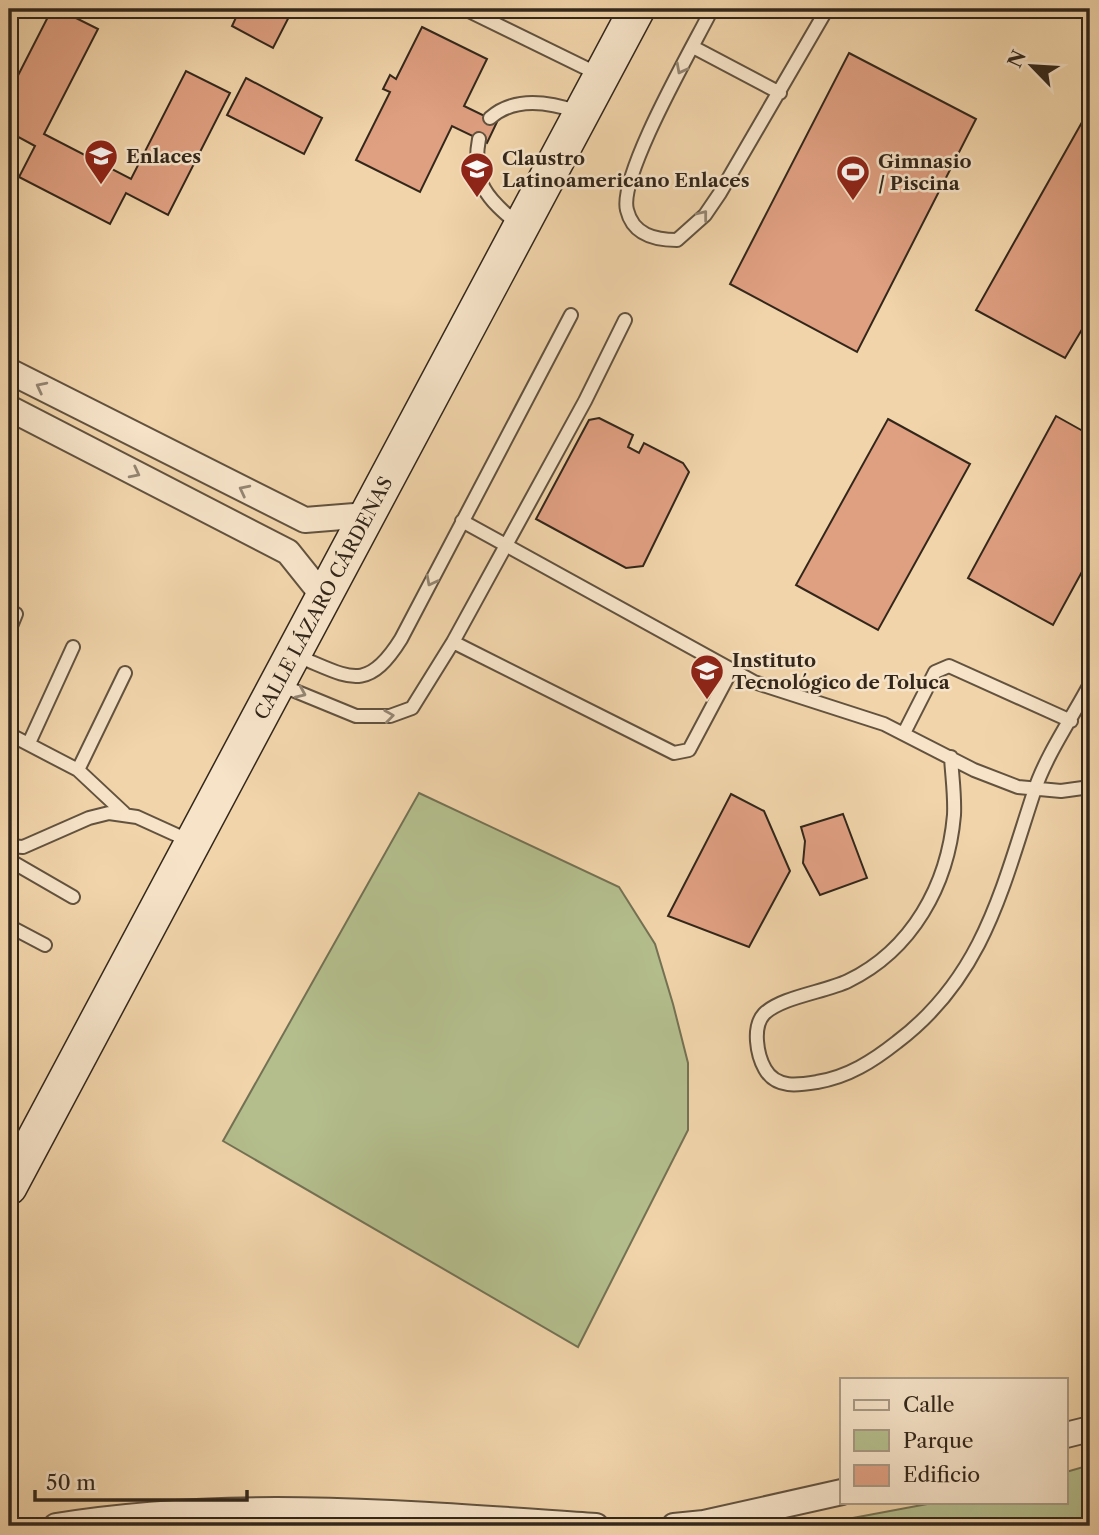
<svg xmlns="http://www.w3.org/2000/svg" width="1099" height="1535" font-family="'Libre Caslon Text',serif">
	<rect width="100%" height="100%" fill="#f1d4aa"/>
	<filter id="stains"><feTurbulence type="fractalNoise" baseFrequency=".00286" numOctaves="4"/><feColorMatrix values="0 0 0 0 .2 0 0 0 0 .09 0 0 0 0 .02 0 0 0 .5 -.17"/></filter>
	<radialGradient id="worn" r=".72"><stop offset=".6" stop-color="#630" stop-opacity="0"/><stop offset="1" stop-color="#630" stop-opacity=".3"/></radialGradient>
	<!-- green -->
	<path fill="#b4be8d" stroke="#747254" stroke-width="2" d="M419 793 619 887 655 944 673 1004 688 1063V1130L578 1347 223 1141Z
		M1090 1465V1526H810L938 1502H1066V1472Z"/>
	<!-- building -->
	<path fill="#df9f81" stroke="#33271b" stroke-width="2" d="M52 9H58L98 29 44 134 131 179 186 71 230 93 168 215 126 193 110 224 19 177 35 146 9 132V93Z
		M240 9H293L273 48 232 26Z
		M422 27 487 59 464 106 497 122 487 143 452 126 420 192 356 160 390 92 383 89 390 75 396 79Z
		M849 53 976 119 857 352 730 284Z
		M246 78 322 118 304 154 227 115Z
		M1090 108V316L1065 358 976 310Z
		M1056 416 1090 435V557L1053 625 968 578Z
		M599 418 633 435 628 447 639 453 644 443 683 463 689 472 643 566 626 568 536 519 589 420Z
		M888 419 970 464 878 630 796 585Z
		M731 794 764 811 790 871 749 947 668 916Z
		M843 814 867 878 820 895 803 863 805 841 801 827Z"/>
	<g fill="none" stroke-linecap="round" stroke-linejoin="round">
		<!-- lane casing -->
		<g stroke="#62523f" stroke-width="16">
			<path id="lane" d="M465 9 600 75
				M712 9C694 45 618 176 627 210 633 235 655 240 677 240L705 215 720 193 827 9
				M693 47 780 93
				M490 118C515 96 549 102 579 112
				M479 139C471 182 487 199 519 225
				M462 521 754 682 884 724 974 770 1018 787 1061 791 1090 787
				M9 631 16 614
				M453 642 674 753 689 750 731 671
				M297 656C348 676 366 695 401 639L571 315
				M278 684 356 716H390L412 708 453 642 585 401 625 320
				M904 733 935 672 949 666 1071 721
				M9 734 78 770 124 813
				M29 743 73 647
				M951 757C952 776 955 795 954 815 948 885 912 950 848 981 825 992 781 997 764 1014 752 1027 757 1055 765 1069 776 1089 799 1085 817 1082 848 1077 873 1061 897 1042 983 977 1002 889 1034 792 1045 757 1072 718 1090 684
				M78 770 125 673
				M9 846 23 847 89 818 109 813 137 817 192 842
				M9 860 73 897
				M9 926 45 945"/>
		</g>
		<!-- street casing -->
		<g stroke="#62523f" stroke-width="28">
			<path id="street" d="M9 371 305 520 367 515
				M9 408 288 552 324 597
				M1066 1435 1090 1429
				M56 1526C233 1497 418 1514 596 1526
				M674 1526 704 1523 842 1492"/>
		</g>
		<!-- secondary casing -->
		<g stroke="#33271b" stroke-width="38">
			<path id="secondary" d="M9 1187 637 9"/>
		</g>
		<!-- lane -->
		<use href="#lane" stroke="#f6e3c8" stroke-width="12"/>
		<!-- street -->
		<use href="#street" stroke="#f6e3c8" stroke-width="24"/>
		<!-- secondary -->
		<use href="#secondary" stroke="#f6e3c8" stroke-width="35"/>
	</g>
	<!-- one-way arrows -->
	<defs><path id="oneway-chevron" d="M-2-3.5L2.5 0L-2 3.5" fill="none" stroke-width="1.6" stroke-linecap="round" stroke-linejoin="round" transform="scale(1.75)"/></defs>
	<g stroke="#948572">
		<use href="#oneway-chevron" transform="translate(681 69) rotate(118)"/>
		<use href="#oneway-chevron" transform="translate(703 215) rotate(-52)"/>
		<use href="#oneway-chevron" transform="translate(41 387) rotate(-153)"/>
		<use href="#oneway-chevron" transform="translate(135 473) rotate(27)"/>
		<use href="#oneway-chevron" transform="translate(244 490) rotate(-153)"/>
		<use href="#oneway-chevron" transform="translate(431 581) rotate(117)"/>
		<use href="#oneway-chevron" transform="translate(301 693) rotate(24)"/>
		<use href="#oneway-chevron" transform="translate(389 716) rotate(-8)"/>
	</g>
	<!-- icons -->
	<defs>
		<g id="school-pin" transform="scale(1.75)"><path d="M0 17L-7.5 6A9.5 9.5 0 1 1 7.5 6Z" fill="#8f2418" stroke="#f6e3c8"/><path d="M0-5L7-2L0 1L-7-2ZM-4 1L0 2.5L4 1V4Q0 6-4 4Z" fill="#fff"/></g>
		<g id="stadium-pin" transform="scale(1.75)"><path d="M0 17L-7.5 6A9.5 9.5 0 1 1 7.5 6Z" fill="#8f2418" stroke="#f6e3c8"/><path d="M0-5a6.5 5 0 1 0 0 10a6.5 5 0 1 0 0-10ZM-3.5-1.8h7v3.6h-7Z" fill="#fff"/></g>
		<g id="university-pin" transform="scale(1.75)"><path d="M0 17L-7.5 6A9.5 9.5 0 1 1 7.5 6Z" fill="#8f2418" stroke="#f6e3c8"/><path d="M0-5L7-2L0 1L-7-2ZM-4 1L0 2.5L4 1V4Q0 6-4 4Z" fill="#fff"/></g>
	</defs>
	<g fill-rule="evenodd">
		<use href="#school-pin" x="101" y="156"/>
		<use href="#school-pin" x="477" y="169"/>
		<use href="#stadium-pin" x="853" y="172"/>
		<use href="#university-pin" x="707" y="671"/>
	</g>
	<g text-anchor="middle" stroke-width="5" stroke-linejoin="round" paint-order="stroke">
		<!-- poi labels -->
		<g font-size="19" font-weight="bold" fill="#33271b" stroke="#f6e3c8" text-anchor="start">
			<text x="126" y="163">Enlaces</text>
			<text x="502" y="165">Claustro<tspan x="502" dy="22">Latinoamericano Enlaces</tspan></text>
			<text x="878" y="168">Gimnasio<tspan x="878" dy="22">/ Piscina</tspan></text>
			<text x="732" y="667">Instituto<tspan x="732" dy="22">Tecnológico de Toluca</tspan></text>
		</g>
		<!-- street labels -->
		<g font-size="19" fill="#33271b" stroke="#f6e3c8">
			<text transform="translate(323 598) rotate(-62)" y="7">CALLE LÁZARO CÁRDENAS</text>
		</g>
	</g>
	<!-- margin -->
	<rect width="1099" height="1535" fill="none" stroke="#f1d4aa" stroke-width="35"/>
	<rect x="10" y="10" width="1078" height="1514" fill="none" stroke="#33271b" stroke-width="3.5"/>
	<rect x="18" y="18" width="1064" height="1500" fill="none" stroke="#33271b" stroke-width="2"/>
	<!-- legend -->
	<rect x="840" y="1378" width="228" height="126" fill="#f6e3c8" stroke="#a89883" stroke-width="2"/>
	<rect x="854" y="1400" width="35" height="10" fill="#f6e3c8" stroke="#a89883" stroke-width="2"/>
	<text x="903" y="1412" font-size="21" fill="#33271b">Calle</text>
	<rect x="854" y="1430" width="35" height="21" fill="#b4be8d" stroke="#a89883" stroke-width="2"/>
	<text x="903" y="1448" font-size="21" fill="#33271b">Parque</text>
	<rect x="854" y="1465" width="35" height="21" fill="#df9f81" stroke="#a89883" stroke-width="2"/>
	<text x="903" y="1482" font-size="21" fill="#33271b">Edificio</text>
	<!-- north arrow -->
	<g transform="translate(1032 66) rotate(295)" stroke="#f6e3c8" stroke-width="5" paint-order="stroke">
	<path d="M0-5L12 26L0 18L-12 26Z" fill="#33271b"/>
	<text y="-10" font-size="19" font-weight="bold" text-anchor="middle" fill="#33271b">N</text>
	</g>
	<!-- scale -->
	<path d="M35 1490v10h212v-10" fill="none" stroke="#33271b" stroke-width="3.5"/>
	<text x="46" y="1490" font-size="21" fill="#33271b" stroke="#f6e3c8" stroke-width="5" paint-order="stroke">50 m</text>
	<rect width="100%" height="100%" filter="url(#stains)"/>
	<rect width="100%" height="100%" fill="url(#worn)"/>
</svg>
